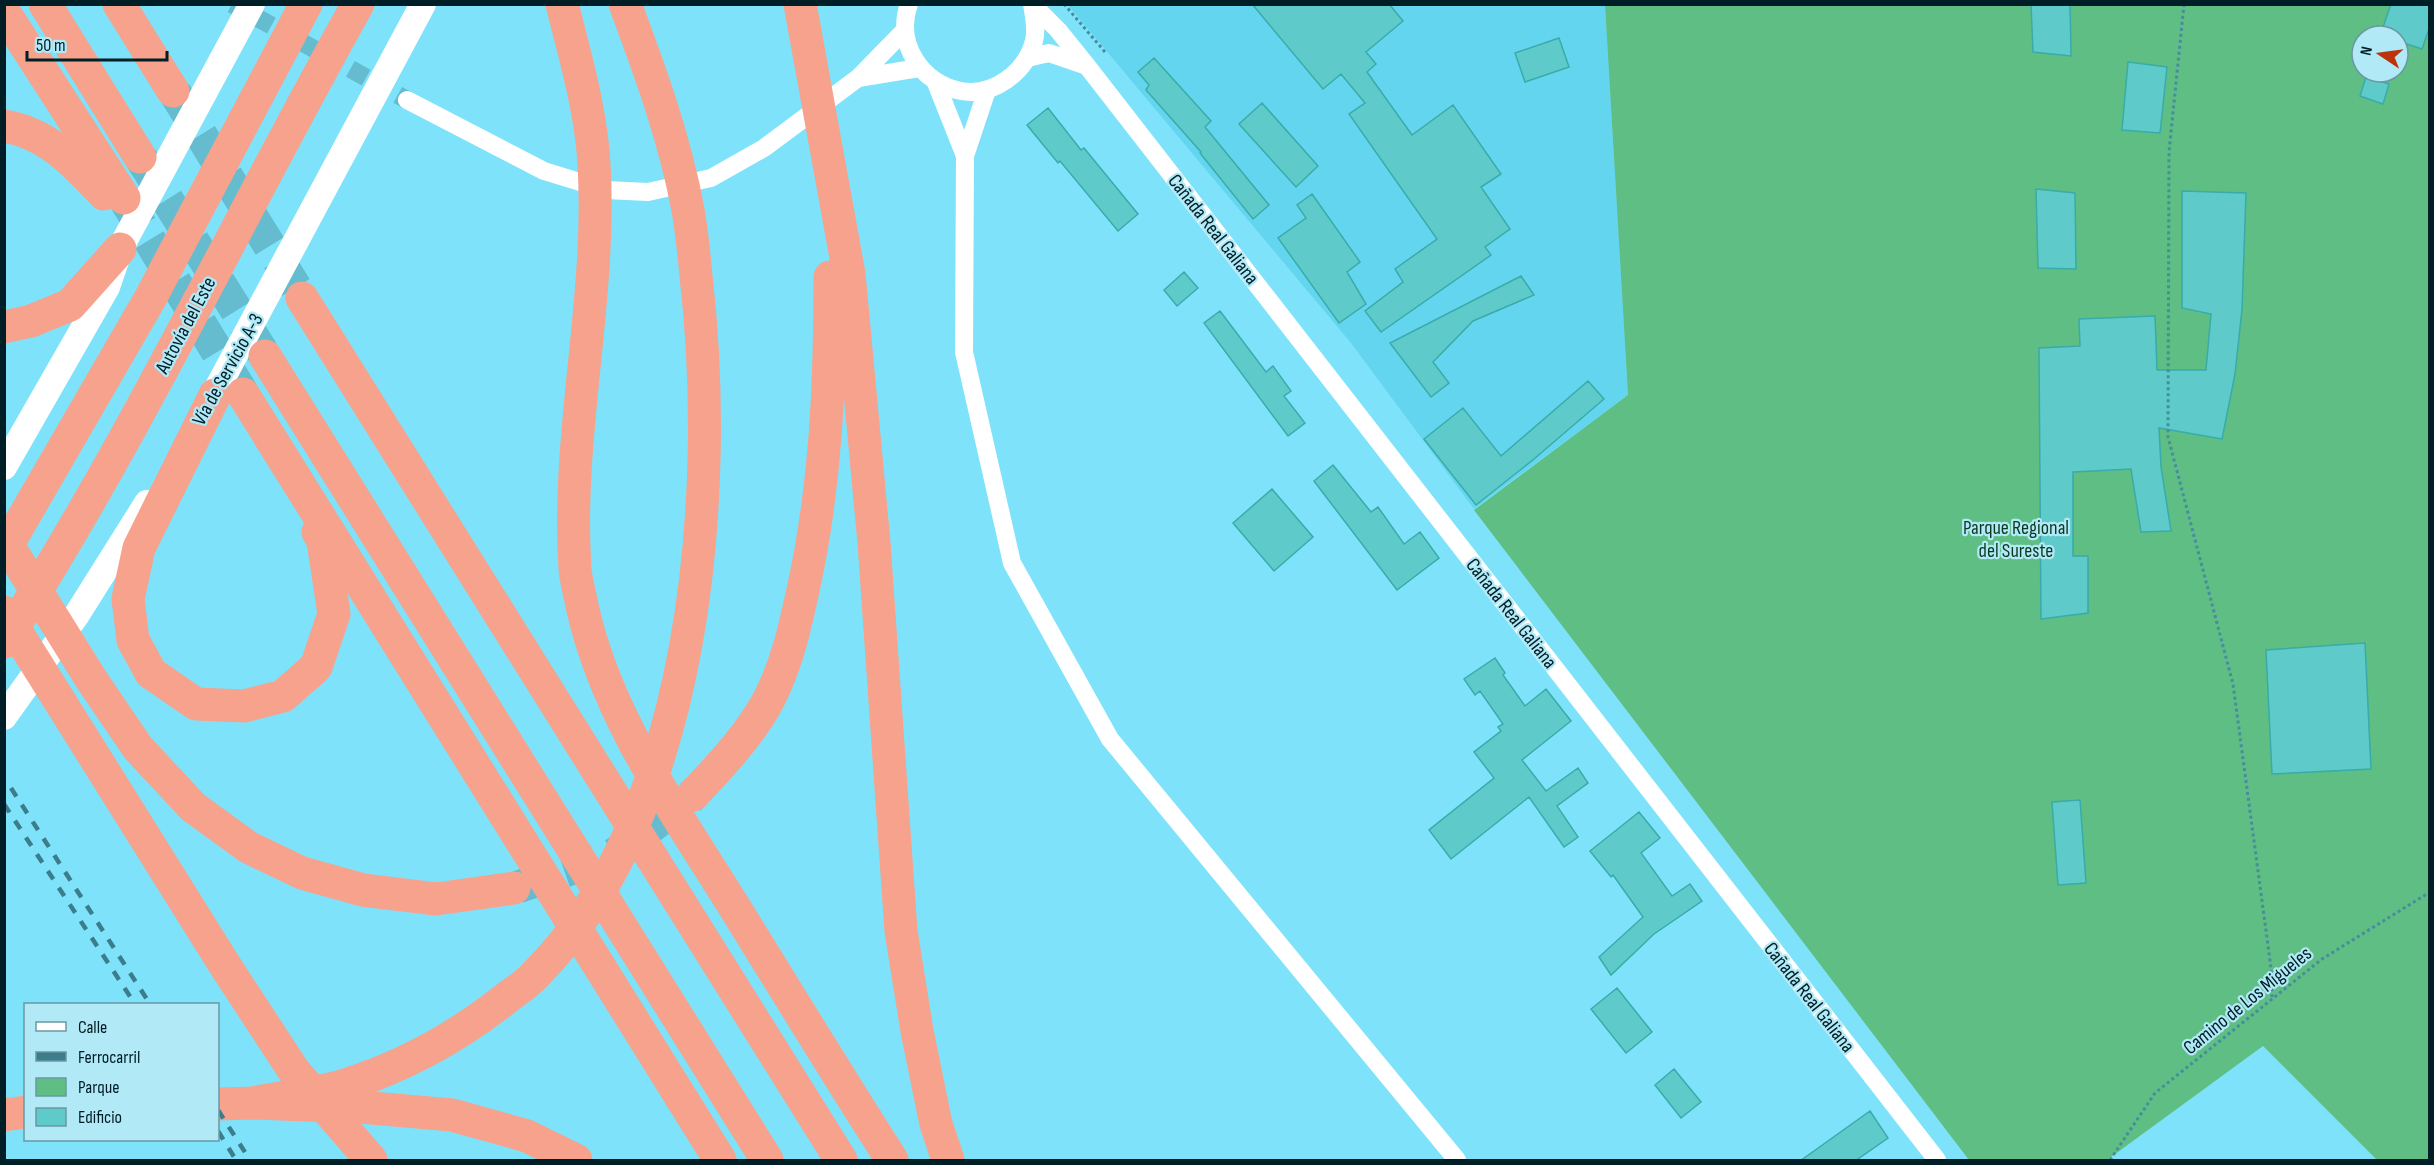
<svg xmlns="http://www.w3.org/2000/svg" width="2434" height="1165" font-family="'Sofia Sans Condensed',sans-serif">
	<rect width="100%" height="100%" fill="#7ee3fa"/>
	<!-- built -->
	<path fill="#64d5ef" d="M1068 5H1605L1628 395 1474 509 1351 343Z"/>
	<!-- green -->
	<path fill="#5ebe83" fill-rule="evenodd" d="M1605 5H2429V1160H2377L2263 1046 2107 1160H1969L1474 510 1628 395ZM2362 36H2398V72H2362Z"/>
	<!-- building -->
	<path fill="#5ecbca" stroke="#39abaa" stroke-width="1.5" d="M1252 4H1389L1403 21 1366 52 1376 64 1367 72 1412 135 1453 105 1501 174 1481 187 1510 229 1485 247 1491 255 1381 332 1365 311 1403 282 1395 269 1437 239 1349 114 1365 103 1341 74 1323 89Z
		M2031 4H2070L2071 56 2033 52Z
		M2391 4H2430V26L2422 49 2398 41V36H2380Z
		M1559 38 1569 67 1525 82 1515 53Z
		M1154 58 1211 121 1205 127 1269 205 1253 219 1200 153 1201 152 1146 90 1149 85 1138 72Z
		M2128 62 2167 67 2160 133 2122 130Z
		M2366 77 2389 84 2383 104 2360 96Z
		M1262 103 1318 166 1296 187 1239 124Z
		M1048 108 1081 150 1084 148 1138 214 1118 231 1060 161 1058 163 1027 125Z
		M2036 189 2075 193 2076 269 2038 268Z
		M2182 191 2246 193 2242 309 2235 374 2222 439 2159 428 2161 467 2171 531 2141 532 2131 469 2073 472V556H2088V613L2041 619 2039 348 2080 346 2079 319 2155 316 2157 370H2206L2211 314 2182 308Z
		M1312 194 1360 262 1347 272 1366 304 1339 323 1278 238 1306 218 1297 205Z
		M1184 272 1198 288 1177 306 1164 290Z
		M1521 276 1534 295 1473 321 1433 362 1449 383 1431 397 1390 343Z
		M1220 311 1266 372 1273 366 1291 391 1284 396 1305 423 1288 436 1204 323Z
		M1588 381 1604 399 1534 459 1476 505 1424 439 1463 408 1501 456Z
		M1333 465 1371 512 1378 507 1404 544 1420 532 1439 558 1397 590 1314 481Z
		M1272 489 1313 537 1274 571 1233 523Z
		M2365 643 2371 769 2272 774 2266 650Z
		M1495 658 1505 673 1503 675 1525 706 1546 689 1571 721 1522 760 1546 791 1578 768 1588 783 1557 806 1578 837 1564 847 1529 797 1451 859 1429 830 1494 778 1474 752 1501 731 1498 727 1503 724 1480 691 1475 695 1464 679Z
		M2080 800 2086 883 2058 885 2052 802Z
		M1639 812 1660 838 1641 853 1672 896 1690 884 1702 901 1654 934 1611 975 1599 957 1643 917 1613 875 1611 877 1590 851Z
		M1617 988 1652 1032 1626 1053 1591 1009Z
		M1674 1069 1701 1102 1681 1118 1655 1085Z
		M1870 1111 1888 1138 1855 1161H1800Z"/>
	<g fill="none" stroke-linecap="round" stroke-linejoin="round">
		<!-- street-tunnel -->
		<path stroke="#65bccf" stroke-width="18" stroke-dasharray="18 9" stroke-linecap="butt" d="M232 4 407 100"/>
		<!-- highway-tunnel -->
		<path stroke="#65bccf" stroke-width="33" stroke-dasharray="33 16" stroke-linecap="butt" d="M175 93 302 298
			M141 158 265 356
			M124 198 243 394
			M518 887 615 854 693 795"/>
		<!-- path -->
		<path stroke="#478d9d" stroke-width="3" stroke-dasharray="3 3" stroke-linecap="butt" d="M1064 4 1105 52
			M2184 4 2169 152 2168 437 2233 684 2271 968 2272 997
			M2110 1160 2155 1093 2322 959 2430 892"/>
		<!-- street -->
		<path stroke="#fff" stroke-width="18" d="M909 4C895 43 921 84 961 91 993 97 1026 72 1034 41 1037 29 1034 17 1032 4
			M1032 4 1058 30 1087 66 1937 1160
			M1027 58 1049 53 1087 66
			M858 78 919 68
			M936 83 965 156
			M987 90 965 156 964 352 1012 563 1110 739 1457 1160
			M407 100 544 171 606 190 648 192 711 178 764 148 858 78 905 30"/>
		<!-- secondary -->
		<path stroke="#fff" stroke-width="26" d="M206 409 423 4
			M4 467 107 287 120 249 252 4
			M4 717 76 616 147 503"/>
		<!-- highway -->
		<path stroke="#f6a28d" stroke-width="33" d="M45 4 140 157
			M119 4 173 91
			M562 4C575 56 591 110 594 164 602 299 566 433 575 569 576 581 580 594 582 606 606 715 672 807 730 900 784 987 837 1074 892 1160
			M800 4 849 274 874 543 901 931 917 1031 936 1124 948 1160
			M4 12 124 198
			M4 126C48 133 75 164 104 194
			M302 298 841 1160
			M4 327 31 321 70 305 120 249
			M265 356 767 1160
			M243 394 720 1160
			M215 395 139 548 128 599 133 640 151 673 196 704 244 706 283 696 316 667 334 614 323 541 318 532
			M4 539 91 679 138 748 193 807 248 847 302 873 363 890 436 899 514 888
			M4 551 151 297 306 4
			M4 612 226 967 294 1071 371 1160
			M4 642C136 437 239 216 358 4
			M693 795C721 765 750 735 769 699 787 664 795 627 803 590 826 486 830 383 830 277
			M252 1103C283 1097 315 1094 345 1085 402 1067 457 1037 504 1000 514 992 526 985 535 975 697 814 721 492 696 276 694 254 692 232 688 210 675 139 650 71 625 4
			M218 1104 252 1103 360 1107 452 1115 527 1136 576 1160
			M4 1115 26 1112"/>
		<!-- rail -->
		<path stroke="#3c7d8b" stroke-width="4.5" stroke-dasharray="10 10" stroke-linecap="butt" d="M11 788 150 1004
			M4 804 135 1004
			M218 1110 250 1160
			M218 1131 236 1160"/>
	</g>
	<g text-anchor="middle" stroke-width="4.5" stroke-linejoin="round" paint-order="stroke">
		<!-- street labels -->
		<g font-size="20" fill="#001e25" stroke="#b1e9f7">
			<text transform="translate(1214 229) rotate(52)" y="7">Cañada Real Galiana</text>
			<text transform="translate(185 325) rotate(-62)" y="7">Autovía del Este</text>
			<text transform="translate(227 369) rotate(-61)" y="7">Vía de Servicio A-3</text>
			<text transform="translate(1512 613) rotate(52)" y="7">Cañada Real Galiana</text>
			<text transform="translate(1810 997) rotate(52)" y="7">Cañada Real Galiana</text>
			<text transform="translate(2247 1000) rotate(-39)" y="7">Camino de Los Migueles</text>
		</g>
		<!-- park labels -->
		<g font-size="20" fill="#0a391f" stroke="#b1e9f7">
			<text x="2016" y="534">Parque Regional<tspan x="2016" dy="23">del Sureste</tspan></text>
		</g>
	</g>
	<!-- border -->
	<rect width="2434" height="1165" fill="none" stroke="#001e25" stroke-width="12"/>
	<!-- legend -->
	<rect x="24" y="1003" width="195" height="138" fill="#b1e9f7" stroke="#6a98a3" stroke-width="1.5"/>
	<rect x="36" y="1022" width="30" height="9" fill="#ffffff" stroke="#6a98a3" stroke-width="1.5"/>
	<text x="78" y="1033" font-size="18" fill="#001e25">Calle</text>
	<rect x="36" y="1052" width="30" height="9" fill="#3c7d8b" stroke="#6a98a3" stroke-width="1.5"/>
	<text x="78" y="1063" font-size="18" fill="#001e25">Ferrocarril</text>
	<rect x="36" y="1078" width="30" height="18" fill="#5ebe83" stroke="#6a98a3" stroke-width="1.5"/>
	<text x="78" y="1093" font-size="18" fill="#001e25">Parque</text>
	<rect x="36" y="1108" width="30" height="18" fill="#5ecbca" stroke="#6a98a3" stroke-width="1.5"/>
	<text x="78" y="1123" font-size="18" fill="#001e25">Edificio</text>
	<!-- north arrow -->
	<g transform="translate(2380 54) rotate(283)"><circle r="28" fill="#b1e9f7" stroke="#6a98a3" stroke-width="1.5"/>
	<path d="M0-4.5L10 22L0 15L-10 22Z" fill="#bc330c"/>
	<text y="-9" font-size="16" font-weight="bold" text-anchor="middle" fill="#001e25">N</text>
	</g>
	<!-- scale -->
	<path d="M27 51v9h140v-9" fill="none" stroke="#001e25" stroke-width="3"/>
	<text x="36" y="51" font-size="18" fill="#001e25" stroke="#b1e9f7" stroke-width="4.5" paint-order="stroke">50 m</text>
</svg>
